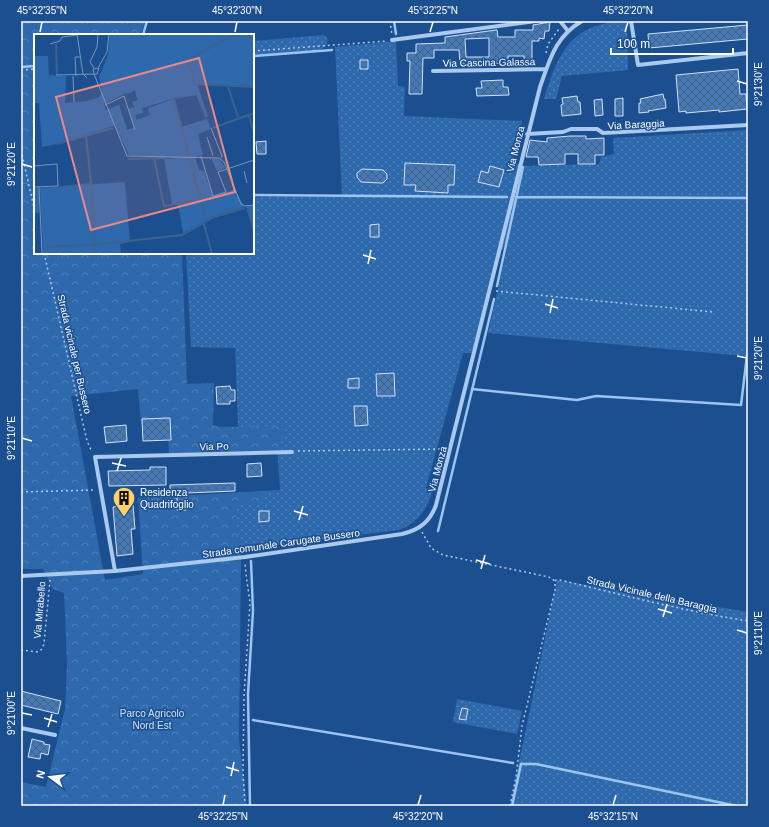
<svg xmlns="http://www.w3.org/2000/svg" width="769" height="827" font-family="Helvetica,sans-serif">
	<defs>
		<pattern id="grass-dots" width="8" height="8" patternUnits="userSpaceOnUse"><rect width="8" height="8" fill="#2e69ad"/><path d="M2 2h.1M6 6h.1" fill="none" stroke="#4d80b9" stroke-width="1.8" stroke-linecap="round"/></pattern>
		<pattern id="park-crowns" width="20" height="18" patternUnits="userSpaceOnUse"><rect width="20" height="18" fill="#2e69ad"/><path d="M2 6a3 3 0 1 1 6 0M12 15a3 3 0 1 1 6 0" fill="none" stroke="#4d80b9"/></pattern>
		<pattern id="building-cross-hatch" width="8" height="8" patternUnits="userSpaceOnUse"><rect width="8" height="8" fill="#4478b7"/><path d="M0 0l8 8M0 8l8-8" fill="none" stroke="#486282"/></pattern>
	</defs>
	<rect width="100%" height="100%" fill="#1b4f8f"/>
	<!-- grass -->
	<path fill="url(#grass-dots)" d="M627 21 628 70 562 76 556 99H544C559 52 570 23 627 21Z
		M323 35 326 36C331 46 322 50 314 52L253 57V41Z
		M396 41 398 86 405 87 404 116 522 121 513 160 521 166 599 164 601 157 614 154 613 138 748 130V336L745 356 488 333 507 249H502L472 353H463L426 488 433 489C428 508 418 523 399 530L284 544 240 552 233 493 280 490 277 446 239 448 235 348 191 347 186 253H253V197L342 196 335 47Z
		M557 580 748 612V806H510Z
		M457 699 522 711 517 734 453 722Z"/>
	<!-- park -->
	<path fill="url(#park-crowns)" d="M21 21H145L141 35H35V253H182L187 384 214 383 213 425 219 427 285 426 279 451 169 455 168 423 141 424 138 389 71 396 105 580 143 574 138 498 266 491 264 502 235 504 241 563 239 740 247 806H21V782L46 787 65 709 67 664 64 593 53 589 43 569H21Z"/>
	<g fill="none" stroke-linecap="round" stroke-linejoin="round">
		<!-- stream -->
		<path stroke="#9cc4f0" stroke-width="2.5" d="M394 21 396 34
			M143 35 147 21
			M253 56 332 50
			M21 67 35 66
			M253 195 507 197
			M516 197 748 198
			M497 286 523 167
			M472 389 577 400 596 396 741 405 748 347
			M438 531 494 299
			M253 720 513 763
			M250 806 248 694 253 611 251 561
			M512 806 521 764H536L737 806"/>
	</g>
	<!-- building -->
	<path fill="url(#building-cross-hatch)" stroke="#cfe3fa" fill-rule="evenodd" d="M550 22 549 31H545L544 39 539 38V41H532V64H524V56H508V63L460 64 459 50H434V58H423L422 94H409L410 61H407V53H416V44L445 43V37L496 30H497L498 37H515V30H533V25ZM489 38V57H466L465 39Z
		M748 25V39L649 48 648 34Z
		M360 60H368V69H360Z
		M738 69 740 94H746L747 109 719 112V110L686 113V111L679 112 676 75Z
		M503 80V87H508L509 95 477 96 476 88H482L481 81Z
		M663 94 664 99H665L666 108 648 111 649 112 639 113V103H641L640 99Z
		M577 96 578 102H580L581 114 562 116 561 105 563 104 562 98Z
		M623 98V116H615V99Z
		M602 99 603 115 595 116 594 100Z
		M570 136H586V139L604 138V155H595V164H578V154H565V164L539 165 538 157H526L530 140 547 142V138Z
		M266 141V154H257L256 142Z
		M405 163 455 165 454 185H448V193L415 191 416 185H404Z
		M490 166 504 170 499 187 478 182 481 171 488 173Z
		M362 169 383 170 387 174V179L383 183H380L361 182 357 177V173Z
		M379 224V237H370V225Z
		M394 373 395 396H377L376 374Z
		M359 378V388H348V379Z
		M230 386 231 390H235V401H230V404H217L216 387Z
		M354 406H367L368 425 355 426Z
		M170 418 171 440 143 441 142 419Z
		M126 425 127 441 106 443 104 427Z
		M261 463 262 476 247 477V464Z
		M150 467H166V485L109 486 108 471 150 470Z
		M235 483V491L186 493V510H177V493H170V485Z
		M133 505 135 529H131L133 554 117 556 113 507Z
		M259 511H269V521L259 522Z
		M21 691 61 701 58 714 21 705Z
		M462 708 468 709 466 720 459 719Z
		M32 739 44 742V744L50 745 48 755 41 753 40 759 28 757Z"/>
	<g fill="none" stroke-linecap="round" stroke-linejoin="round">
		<!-- path -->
		<path stroke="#a9c9ee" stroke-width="1.5" stroke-dasharray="2 3" stroke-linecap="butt" d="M390 21 392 35
			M253 51 387 41
			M546 53 548 44 559 29
			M21 70 35 69
			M21 150 35 212
			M44 253 87 441 92 452
			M496 291 713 312
			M298 451 444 449
			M21 492 95 490
			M422 532 431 548 443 555 549 577 555 581
			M555 581 556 580H560C623 595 684 611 748 621
			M21 650 38 652 42 649 44 644 50 580
			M245 806 243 770 244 696 250 603 246 574 245 563
			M510 806 516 777 522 726 555 590V581"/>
		<!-- minor -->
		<path stroke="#a9c9ee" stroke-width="4" d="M560 21 568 31
			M631 21 638 65 748 53
			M392 40 536 21
			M433 71 546 69
			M527 134 563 132 571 129H597L603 133 748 125
			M115 571 95 457 292 452
			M21 576 115 571 245 557 402 534C419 530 430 522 436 505L540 87C550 59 555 37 582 21
			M21 728 55 735"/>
	</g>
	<!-- ticks -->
	<path fill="none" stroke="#fff" stroke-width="1.5" d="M40 32 42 22M235 32 237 22M430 32 433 22M625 32 628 22M737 81 747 84M22 164 32 167M363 255 376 259M368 264 371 250M545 304 558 308M550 313 553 299M737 356 747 358M22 438 32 441M112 463 126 466M117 471 121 458M294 511 308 515M299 520 303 506M476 560 490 564M481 569 485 555M658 609 672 613M663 617 667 604M737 630 747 633M22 713 32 715M44 718 57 722M48 727 52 714M226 767 239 771M231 776 234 762M223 805 225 795M418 805 421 795M613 805 616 795"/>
	<!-- icons -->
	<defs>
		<g id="building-pin" transform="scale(1.15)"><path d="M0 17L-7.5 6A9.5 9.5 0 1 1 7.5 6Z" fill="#ffd166" stroke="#1b4f8f"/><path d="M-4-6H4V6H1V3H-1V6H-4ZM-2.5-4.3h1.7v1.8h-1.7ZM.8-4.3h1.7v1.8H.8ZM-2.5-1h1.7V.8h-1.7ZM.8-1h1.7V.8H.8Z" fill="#111"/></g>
	</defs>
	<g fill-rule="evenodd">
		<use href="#building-pin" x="124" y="498"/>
	</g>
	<g text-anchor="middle" stroke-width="3" stroke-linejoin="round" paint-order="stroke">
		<!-- street labels -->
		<g font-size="10" fill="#fff" stroke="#1b4f8f">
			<text transform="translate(489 62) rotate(-1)" y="4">Via Cascina Galassa</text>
			<text transform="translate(636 124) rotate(-3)" y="4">Via Baraggia</text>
			<text transform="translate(515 149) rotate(-76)" y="4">Via Monza</text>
			<text transform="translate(75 354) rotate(77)" y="4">Strada vicinale per Bussero</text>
			<text transform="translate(214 446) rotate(-1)" y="4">Via Po</text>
			<text transform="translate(437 469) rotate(-75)" y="4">Via Monza</text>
			<text transform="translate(281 543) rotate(-8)" y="4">Strada comunale Carugate Bussero</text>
			<text transform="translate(652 594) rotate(13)" y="4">Strada Vicinale della Baraggia</text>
			<text transform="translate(39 610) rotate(-85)" y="4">Via Mirabello</text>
		</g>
		<!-- poi labels -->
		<g font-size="10" fill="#fff" stroke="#1b4f8f" text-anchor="start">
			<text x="140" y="496">Residenza<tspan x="140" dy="12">Quadrifoglio</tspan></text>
		</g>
		<!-- park labels -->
		<g font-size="10" fill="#cfe3fa" stroke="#1b4f8f">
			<text x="152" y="717">Parco Agricolo<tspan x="152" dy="12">Nord Est</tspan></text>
		</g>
	</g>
	<!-- overview -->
	<g transform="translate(34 34)">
		<rect width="220" height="220" fill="#1b4f8f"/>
		<path d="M156 28 174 83 171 81 163 61 140 65 147 93 173 85 177 95 164 100 169 121 161 123 165 136 170 137 179 163 201 155 210 173 180 182 149 199 144 170H138L130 125 145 124 95 121 81 92 91 88 93 96 101 93 99 87 116 81 114 74 160 58 153 32 93 60V58ZM174 123 185 125 191 134 183 137 178 126ZM91 148 96 208 86 210 87 220H9L6 154ZM0 154H5V179H0ZM220 171V188L217 189 212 173Z" fill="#2e69ad"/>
		<path d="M76 0H220V52L161 50 162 58 108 74 109 79 101 81 105 94H100L94 75 100 73 98 68 104 66 100 55 70 70 72 76 85 71 92 93 89 89 23 110 8 113 5 69H0V22H14L15 41 32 42 31 69 53 67 65 63 68 58 65 43 74 21Z" fill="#2e69ad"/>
		<path d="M43 173 45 185 35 186V179H39V174ZM29 189H42L43 208H31ZM11 203H28V210H11ZM45 204H58L59 210H45Z" fill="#2e69ad"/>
		<path fill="none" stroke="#3c6290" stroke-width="2" d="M201 0 154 26V29L162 50 220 53M22 10 23 41M194 53 204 83M163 60 172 84M140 65 155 121M215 82 220 99M179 94 220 79M52 102 57 149M23 110 79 94M120 124 130 172 167 166M155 124 172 185M94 125 131 124M25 153 57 150 61 211M214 174 220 198M170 190 178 220M9 213 58 211M60 220 59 211 148 201 180 183 211 174"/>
		<path fill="none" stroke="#7695bc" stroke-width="1" d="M43 0 49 40 53 44M16 10 26 7 28 3 44 1M60 34 56 28 63 13 64 0M64 34 73 18 75 0M60 40 93 122 185 124 190 128 207 170 211 172 220 171M22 41 63 40 65 34 59 35 60 40M39 42 40 68M42 42 41 23H47M71 71 90 62 101 96M177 94 188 122 187 124M173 103 179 122M167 122 179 162 192 158 184 138 220 126M0 132 23 130 24 152 0 153M210 137 213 149M5 153 8 220"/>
		<path fill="#e88989" fill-opacity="0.15" stroke="#e88989" stroke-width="2" d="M165 24 201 158 57 196 22 63Z"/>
		<rect width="220" height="220" fill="none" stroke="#fff" stroke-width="2"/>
	</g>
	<!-- border -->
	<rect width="769" height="827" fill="none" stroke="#1b4f8f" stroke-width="44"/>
	<!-- north arrow -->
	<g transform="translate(50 777) rotate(285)" stroke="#1b4f8f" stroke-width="3" paint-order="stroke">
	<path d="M0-3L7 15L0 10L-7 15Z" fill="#ffffff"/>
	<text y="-6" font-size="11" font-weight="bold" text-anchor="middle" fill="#ffffff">N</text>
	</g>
	<!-- scale -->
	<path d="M611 48v6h122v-6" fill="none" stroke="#ffffff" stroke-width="2"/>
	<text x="617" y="48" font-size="12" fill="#ffffff" stroke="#1b4f8f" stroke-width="3" paint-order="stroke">100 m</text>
	<rect x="22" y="22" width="725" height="783" fill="none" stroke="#fff" stroke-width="1.5"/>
	<g font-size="10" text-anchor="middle" fill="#fff">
		<text x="42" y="14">45°32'35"N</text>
		<text x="237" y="14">45°32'30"N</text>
		<text x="433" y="14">45°32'25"N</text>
		<text x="628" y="14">45°32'20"N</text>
		<text transform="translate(758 84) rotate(-90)" y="4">9°21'30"E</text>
		<text transform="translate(11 164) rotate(-90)" y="4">9°21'20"E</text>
		<text transform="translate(758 358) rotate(-90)" y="4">9°21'20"E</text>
		<text transform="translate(11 438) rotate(-90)" y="4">9°21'10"E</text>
		<text transform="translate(758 633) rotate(-90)" y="4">9°21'10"E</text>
		<text transform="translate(11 713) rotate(-90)" y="4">9°21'00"E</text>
		<text x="223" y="820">45°32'25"N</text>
		<text x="418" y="820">45°32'20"N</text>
		<text x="613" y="820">45°32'15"N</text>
	</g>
</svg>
